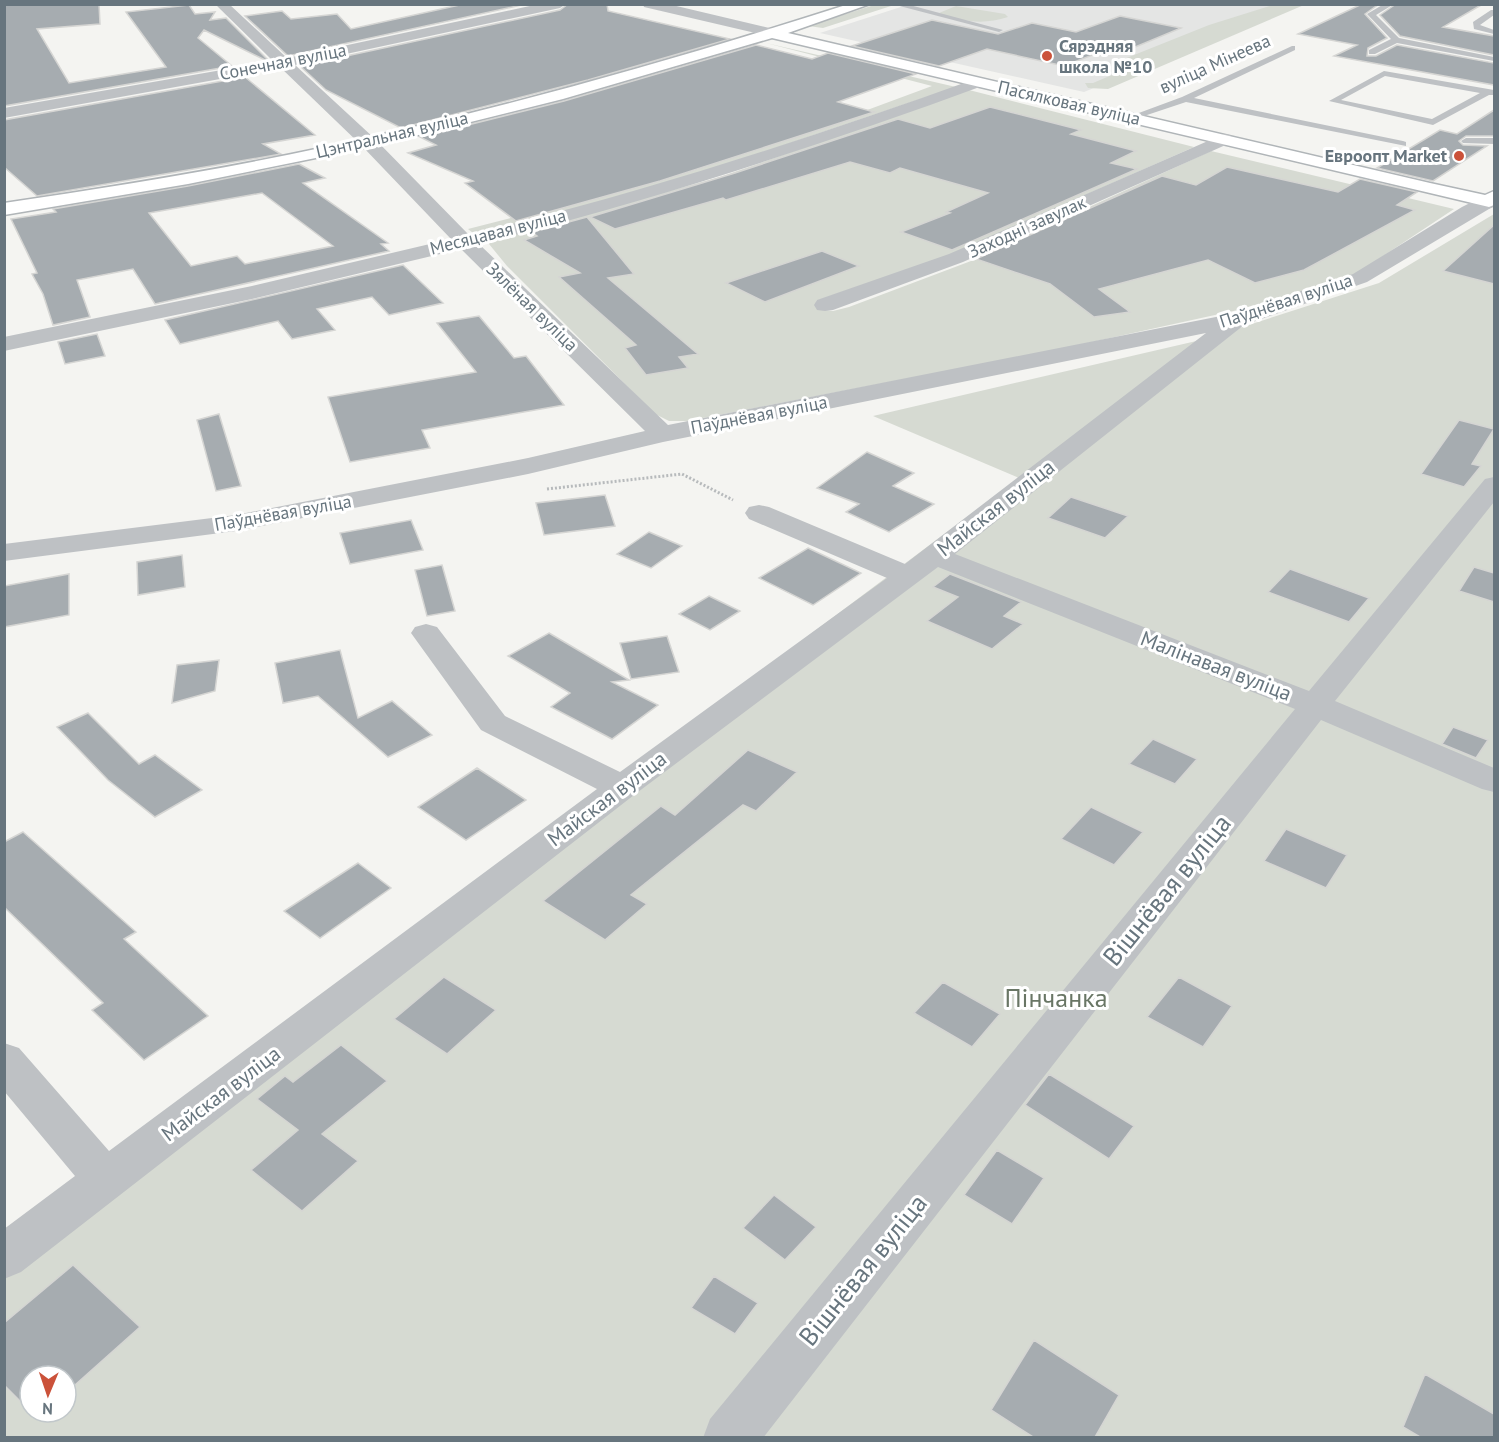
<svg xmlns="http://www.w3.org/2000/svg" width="1499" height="1442" font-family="'PT Sans',sans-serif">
	<rect width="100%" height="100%" fill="#f4f4f1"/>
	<!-- built -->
	<path fill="#e4e5e4" d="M907 5H1296L1084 92 820 33Z"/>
	<!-- green -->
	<path fill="#d6dad2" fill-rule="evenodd" d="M884 5 891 6 823 28 808 26 871 6Z
		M1273 5H1304L1108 89 1088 88 1085 83H1093L1138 64 1124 59 1209 25Z
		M956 6 1005 14 1008 17C984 25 962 22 939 13Z
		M766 43 956 87 681 180 480 234 473 233 468 229 692 171 789 139 932 86Z
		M969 90 1194 147 949 255 816 301 823 310 833 311 849 307 971 261 1211 151 1454 209 1356 274 1265 304 1051 351 687 421H669L655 414 507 266 489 244 490 240 720 177Z
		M1494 214V1437L5 1438V1238L1019 478 873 416 1205 339 1379 283ZM30 1376H66V1412H30Z"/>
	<!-- building -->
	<path fill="#a6acb0" stroke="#d5d5d3" stroke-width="1.5" fill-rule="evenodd" d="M4 4H99L100 24 37 29 69 83 166 67 126 12 189 5 195 14 215 12 210 20 226 18 268 60H265L204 30 198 38 232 66 4 106Z
		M464 4H526L288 56 245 16 282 11 291 19 337 14 351 29Z
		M568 4H607L608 11 730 39 588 80 401 128 326 90 300 66 560 10Z
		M1362 4H1379L1365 14 1387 38 1368 48 1367 56H1376L1397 45 1494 63V85L1334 56 1357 45 1298 34Z
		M1396 4H1483L1443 27 1494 36V55L1400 36 1380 15Z
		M1120 16 1181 28 1128 50 1113 47 1064 66 987 49 939 66 852 46 932 20 998 34 1032 23 1076 32Z
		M756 45 812 59 828 53 916 74 838 102 874 112 660 181 516 221 465 183 473 181 408 153 436 145 420 137 564 101Z
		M245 77 315 135 263 144 281 154 37 196 4 167V120Z
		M990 107 1081 130 1071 134 1136 151 1111 163 1137 169 952 250 901 232 950 213 946 212 988 193 900 168 890 173 850 162 726 200 723 198 615 229 590 217 735 173 898 119 930 128Z
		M1494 110V136H1466L1459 141 1463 145 1487 146 1433 181 1377 168 1440 130 1457 134Z
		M299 164 325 178 303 183 388 243 381 244 389 251 155 304 133 269 77 280 90 317 53 325 43 294 32 274 37 273 11 219 56 212 53 209 188 186ZM262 193 333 246 245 264 237 256 191 266 149 213Z
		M1227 167 1338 192 1360 179 1417 192 1397 205 1415 210 1304 270 1255 283 1208 260 1099 289 1130 312 1094 317 1050 284 976 259 1162 176 1196 185Z
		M587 217 634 274 608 278 698 354 679 357 688 368 646 375 625 348 636 345 559 277 580 273 524 240 537 236 532 232Z
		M1494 225V284L1443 271Z
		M822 251 859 266 765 302 726 283Z
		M403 265 443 303 389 315 372 297 317 309 335 330 292 339 278 321 180 344 165 320Z
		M479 316 514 358 526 356 564 405 422 430 430 448 350 462 328 397 476 372 437 323Z
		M97 334 105 356 65 364 58 342Z
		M219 414 241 486 216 491 197 420Z
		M1459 420 1494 429 1472 464 1481 466 1464 487 1421 474Z
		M867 452 914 473 893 486 934 504 889 532 846 512 859 504 817 488Z
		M605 495 615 526 544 535 536 503Z
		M1071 497 1128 516 1105 538 1048 518Z
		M411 520 423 550 350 564 340 533Z
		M649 532 682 546 651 568 617 554Z
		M808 548 861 573 813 605 759 578Z
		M182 555 185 587 138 595 137 562Z
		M442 565 455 611 427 616 415 570Z
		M1474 567 1494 573V602L1459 591Z
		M1290 569 1369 598 1349 622 1268 592Z
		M69 574V615L4 627V586Z
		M950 574 1021 602 1004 616 1023 624 992 649 927 621 958 597 933 587Z
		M709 596 740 611 710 630 679 614Z
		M549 633 629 680 612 682 658 705 612 739 551 707 570 693 508 656Z
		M667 636 679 672 631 679 620 643Z
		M340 650 358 718 392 701 432 735 388 757 318 696 283 703 275 663Z
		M219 660 215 691 172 703 177 665Z
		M88 713 139 764 155 755 202 790 155 817 108 780 57 727Z
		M1453 727 1488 740 1476 758 1442 744Z
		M1153 739 1197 759 1175 784 1129 764Z
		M748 750 797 772 756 811 743 805 631 895 647 904 605 940 543 901 661 806 675 815Z
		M477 768 526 800 466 840 418 807Z
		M1091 807 1143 832 1114 865 1061 839Z
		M1286 829 1347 855 1326 888 1264 861Z
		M23 832 136 932 124 939 208 1016 144 1060 92 1010 103 1003 4 907V842Z
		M358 863 391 888 320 938 284 911Z
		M444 977 496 1010 447 1054 394 1019Z
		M1179 977 1232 1006 1203 1047 1147 1017Z
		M943 982 1000 1014 972 1047 914 1013Z
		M341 1045 387 1081 322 1134 358 1161 302 1211 251 1170 298 1130 257 1099 285 1076 293 1082Z
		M1049 1074 1134 1126 1109 1159 1025 1105Z
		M997 1150 1044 1178 1012 1224 964 1195Z
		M774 1195 816 1227 785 1260 743 1228Z
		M73 1265 140 1327 66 1393V1376H30V1411L4 1385V1323Z
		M714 1276 758 1303 735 1334 691 1308Z
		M1034 1340 1119 1395 1095 1437H1033L991 1410Z
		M1425 1374 1494 1414V1437H1420L1403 1427Z"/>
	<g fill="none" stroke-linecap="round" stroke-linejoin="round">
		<!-- secondary casing -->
		<g stroke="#b0b5b8" stroke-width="3">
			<path id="secondary" d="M849 4H870L788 33 1430 183 1485 195 1494 191V205L1489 207 1430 193 772 38 563 99 370 147 188 184 4 215V203C112 187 219 170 325 147 502 109 677 59 849 4Z"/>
		</g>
		<!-- path -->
		<path stroke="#b7babc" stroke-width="3" stroke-dasharray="2 2" stroke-linecap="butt" d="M547 489 682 474 733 500"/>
		<!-- lane -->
		<path fill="#bec1c4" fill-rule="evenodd" d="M892 4H906L1003 30 999 32Z
			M1384 4H1394L1376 15 1399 38 1494 57V61L1397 43 1375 54H1369V50L1391 39 1367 14Z
			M1491 10H1494V15L1480 25 1494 30V34L1474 29 1473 22Z
			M1292 46H1295V50L1194 98 1403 141 1406 142V146L1186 102 1135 119 1128 117 1182 97Z
			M1384 71 1494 90V95H1489L1433 125 1329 101ZM1385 76 1480 93 1432 119 1341 100Z
			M1466 138H1494V144L1463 143 1461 141Z"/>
		<!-- street -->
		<path fill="#bec1c4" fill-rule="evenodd" d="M215 4H229L287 58 539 4H566L560 8 295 65 374 138 469 235C641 193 808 139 975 79H985L988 82 985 85C819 146 651 201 479 244L668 425 1231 314 1353 274 1462 207 1482 197H1494V206L1367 282 1244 325 955 554 1309 691 1485 479 1494 477V502L1335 701 1494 768V792L1482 789 1321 720 763 1438H703L710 1419 1295 709 938 567 634 795 21 1272 4 1279V1229L75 1176 4 1091V1043L19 1048 109 1151 597 789 481 730 411 633 415 627 426 624 437 627 505 716 620 772 887 578 749 519 745 513 749 507 759 505 769 507 905 564 1206 333 663 442 528 474 236 531 4 561V544L236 515 528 458 645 431 461 249 252 299 4 351V337L252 286 451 239 362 146 281 68 4 118V108L273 61Z
			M643 4H668L778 30 780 33 773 37 644 7Z
			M1224 134 1230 135 1232 139 1230 143 963 262 833 310 825 311 817 310 814 305 817 300 949 254Z"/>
		<!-- secondary -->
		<use href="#secondary" fill="#fff" fill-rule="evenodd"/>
	</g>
	<!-- markers -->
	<g fill="#cb523a" stroke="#fff" stroke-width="2">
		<circle cx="1047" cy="56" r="6"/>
		<circle cx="1459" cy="156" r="6"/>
	</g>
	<g text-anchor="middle" stroke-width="6" stroke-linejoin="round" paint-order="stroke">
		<!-- far-poi labels -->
		<g font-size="18" font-weight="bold" fill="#67757e" stroke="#fff" text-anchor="start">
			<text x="1059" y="52">Сярэдняя<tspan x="1059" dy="21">школа №10</tspan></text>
			<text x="1447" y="162" text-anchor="end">Евроопт Market</text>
		</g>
		<!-- far-street labels -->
		<g font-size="18" fill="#67757e" stroke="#fff">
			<text transform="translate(283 62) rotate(-11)" y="6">Сонечная вуліца</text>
			<text transform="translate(1215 64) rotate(-24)" y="6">вуліца Мінеева</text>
			<text transform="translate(1069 103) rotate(13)" y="6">Пасялковая вуліца</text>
			<text transform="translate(392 135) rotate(-13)" y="6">Цэнтральная вуліца</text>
			<text transform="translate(1027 227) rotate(-24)" y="6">Заходні завулак</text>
			<text transform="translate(498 232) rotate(-14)" y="6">Месяцавая вуліца</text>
			<text transform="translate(1286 301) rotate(-18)" y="6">Паўднёвая вуліца</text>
			<text transform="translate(532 307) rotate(44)" y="6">Зялёная вуліца</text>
			<text transform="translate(759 415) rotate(-11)" y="6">Паўднёвая вуліца</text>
			<text transform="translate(283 513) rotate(-10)" y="6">Паўднёвая вуліца</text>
		</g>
		<!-- street labels -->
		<g font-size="21" fill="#67757e" stroke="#fff">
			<text transform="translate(996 508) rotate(-38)" y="7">Майская вуліца</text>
			<text transform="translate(1216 666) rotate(21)" y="7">Малінавая вуліца</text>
			<text transform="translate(607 799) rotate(-37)" y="7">Майская вуліца</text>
			<text transform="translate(221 1094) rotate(-37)" y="7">Майская вуліца</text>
		</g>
		<!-- near-street labels -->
		<g font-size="26" fill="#67757e" stroke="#fff">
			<text transform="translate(1167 890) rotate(-51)" y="9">Вішнёвая вуліца</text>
			<text transform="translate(863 1270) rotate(-51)" y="9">Вішнёвая вуліца</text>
		</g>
		<!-- near-park labels -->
		<g font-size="26" fill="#697665" stroke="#fff">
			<text x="1056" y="1007">Пінчанка</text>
		</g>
	</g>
	<!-- border -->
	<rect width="1499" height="1442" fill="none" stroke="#67757e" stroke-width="12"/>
	<!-- north arrow -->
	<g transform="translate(48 1394) rotate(182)"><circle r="28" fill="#ffffff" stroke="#c2c8cb" stroke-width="1.5"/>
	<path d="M0-4.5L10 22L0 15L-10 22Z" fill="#cb523a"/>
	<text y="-9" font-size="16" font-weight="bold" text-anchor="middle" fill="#67757e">N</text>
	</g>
</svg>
